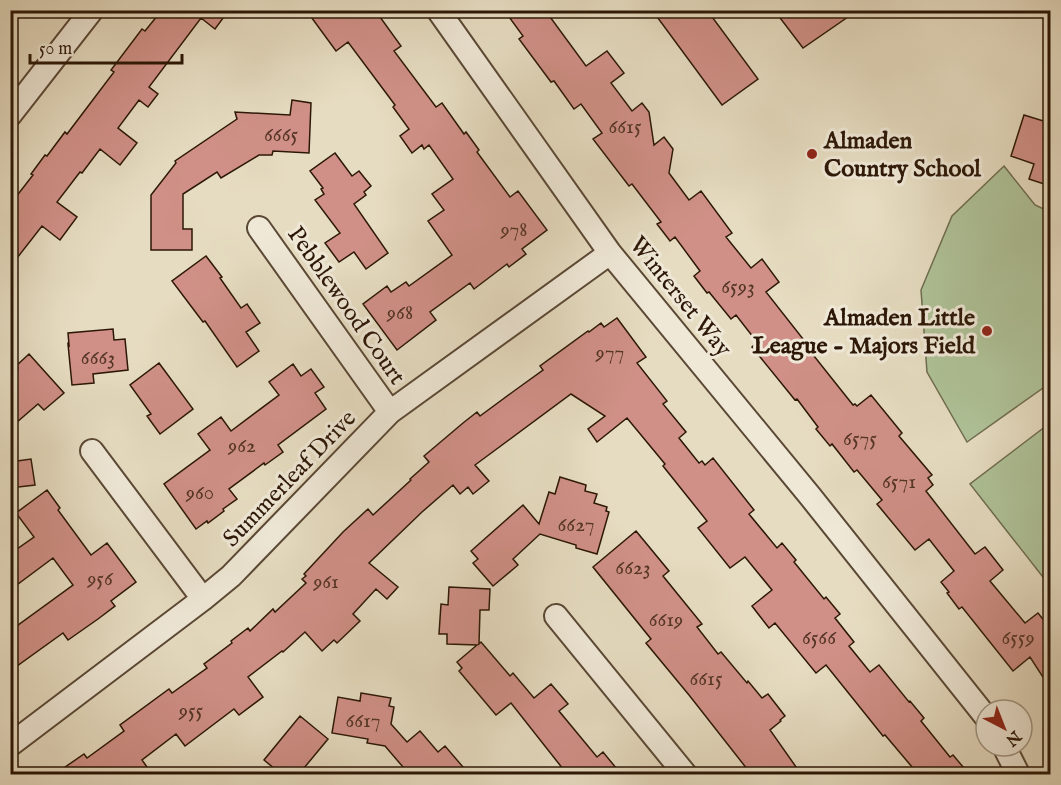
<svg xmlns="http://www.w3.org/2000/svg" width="1061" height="785" font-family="'IM FELL English',serif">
	<rect width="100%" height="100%" fill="#e6dcc1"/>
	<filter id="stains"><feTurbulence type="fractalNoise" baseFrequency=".00333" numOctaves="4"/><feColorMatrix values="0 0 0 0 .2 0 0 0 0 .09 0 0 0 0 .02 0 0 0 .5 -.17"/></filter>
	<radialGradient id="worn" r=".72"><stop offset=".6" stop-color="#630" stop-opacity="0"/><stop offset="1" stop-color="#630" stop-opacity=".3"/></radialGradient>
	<!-- green -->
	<path fill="#afc298" stroke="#6e6c4f" stroke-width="1.5" d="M1004 166 1035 205 1050 212V383L967 442 927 372 921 290 952 216Z
		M1050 423V586L970 484Z"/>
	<!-- building -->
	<path fill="#d09087" stroke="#2c1706" stroke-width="1.5" d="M162 10H229L215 29 201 18 149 87 158 94 148 107 139 100 118 128 137 143 120 165 100 149 82 173 80 172 57 202 77 217 60 240 42 226 10 267V215L17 207 12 202 33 175 31 174 45 155 47 156 65 132 67 134 114 72 111 70 142 29 145 31Z
		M306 10H375L401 46 394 51 436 107 442 103 464 134 466 132 479 150 477 152 510 197 518 191 547 230 522 249 526 254 509 267 507 264 474 289 470 283 430 312 436 320 397 350 363 304 387 286 391 292 406 282 409 286 452 255 428 221 444 210 432 194 453 179 429 145 424 149 422 145 412 153 400 136 409 129 393 107 395 105 348 42 336 51Z
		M504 10H545L586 66 607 51 624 73 611 83 632 111 642 103 649 112 654 145 664 137 673 149 669 173 689 200 701 191 732 233 726 237 751 268 762 259 779 282 766 292 807 344 806 346 853 405 855 404 857 406 871 395 902 433 899 436 932 475 928 478 933 485 926 491 975 554 985 547 1003 570 990 581 1025 623 1038 613 1050 628V688L1030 657 1013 671 962 607 959 609 947 593 949 592 941 582 954 571 929 539 915 550 877 504 882 500 857 470 854 472 832 444 830 446 816 429 818 427 797 399 795 400 752 347 757 342 736 315 731 319 709 292 707 293 694 276 700 271 675 237 670 241 657 224 661 222 632 184 629 186 593 139 602 133 581 104 574 109 554 81 551 82 519 39 523 36Z
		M652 10H707L758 79 722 105Z
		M774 10H858L803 48Z
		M292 100 311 103 309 153 273 151 272 155H259L221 178 217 172 183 194V229H192V250H151V195L176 163 175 161 237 119 235 112 290 115Z
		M1024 115 1050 123V186L1029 179 1034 164 1011 156Z
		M335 153 352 176 359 171 371 186 364 192 366 195 354 204 388 253 366 269 354 252 339 262 325 243 340 233 315 200 324 194 321 189 323 188 310 171Z
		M206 256 222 277 220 278 241 308 247 304 260 323 246 332 259 351 237 367 205 321 203 322 172 281Z
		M617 318 646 357 637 363 667 401 663 404 686 432 679 438 699 463 702 461 705 465 713 458 754 510 749 514 777 548 782 543 796 560 794 562 824 599 826 597 840 614 835 618 854 642 849 646 870 672 879 665 909 702 910 701 924 718 921 721 950 757 953 755 969 774H918L885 735 883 736 826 665 816 673 775 623 769 628 752 606 772 590 745 557 730 568 698 528 707 521 663 466 665 464 627 418 597 442 588 429 605 416 571 394 475 465 489 481 473 494 468 487 460 494 453 485 422 512 369 563 398 587 387 599 376 589 353 614 360 621 337 643 334 640 322 651 305 632 283 652 282 651 248 677 263 697 239 715 234 709 185 746 176 734 142 760 152 774H55L84 754 87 758 124 731 120 725 169 689 172 693 207 668 204 664 232 643 231 641 248 628 250 631 273 609 275 612 306 583 302 579 306 576 304 574 343 532 368 509 373 515 411 480 410 479 429 462 424 456 463 423 477 412 480 416 514 391 543 370 540 366 588 331 589 332 601 323 604 327Z
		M113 329 114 340 125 339 128 370 93 374 94 383 72 385 68 344 69 345 68 333Z
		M29 354 64 393 44 410 38 404 10 428V375L18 368 16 366Z
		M159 363 193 409 160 434 147 416 151 414 130 385Z
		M293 364 301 376 311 369 324 387 315 393 326 409 278 445 283 452 265 465 264 463 229 489 237 499 223 509 224 511 208 523 207 521 196 529 164 484 210 450 198 434 221 417 231 431 279 395 269 382Z
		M31 459 35 485 10 488V462Z
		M560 477 586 485 585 491 597 494 594 503 607 507 606 511 609 512 597 554 576 548V545L540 534 513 559 518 565 493 586 473 563 478 559 471 551 523 505 539 524 549 492 555 494Z
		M47 490 60 508 58 510 91 555 107 543 136 582 111 601 115 606 98 619 68 640 63 633 10 671V631L73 585 53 558 10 590V554L34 537 16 513Z
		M636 531 669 571 663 576 702 624 697 627 718 654 721 652 747 683 748 681 762 698 768 694 785 716 780 720 781 721 770 730 801 774H751L689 695 646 643 651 639 593 567Z
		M449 587 490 589 489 610H480L479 644 481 642 510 676 513 673 534 698 551 684 568 704 559 711 597 757 603 752 621 774H567L511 703 496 715 459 671 462 668 457 662 477 645 447 644V634H439L441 604 448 605Z
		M361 693 391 698 389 706 394 707 391 724 407 742 420 731 438 752 445 746 469 774H409L385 746 367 743 368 739 332 733 338 697 360 701Z
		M300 716 328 739 299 774H281L264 760Z"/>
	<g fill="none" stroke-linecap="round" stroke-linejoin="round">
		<!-- minor casing -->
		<g stroke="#5a4835" stroke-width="26">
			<path id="minor" d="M438 10 610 253 810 496 986 717
				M10 115 92 10
				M259 228 390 412
				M92 451 203 599
				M556 616 685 774
				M10 745 203 599 231 576 390 412 610 253
				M1004 746 1018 774"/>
		</g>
		<!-- minor -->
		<use href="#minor" stroke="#efe8d7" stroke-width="22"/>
	</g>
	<!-- markers -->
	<g fill="#8f2418" stroke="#efe8d7" stroke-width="2">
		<circle cx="812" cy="154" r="6"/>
		<circle cx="987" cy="331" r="6"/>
	</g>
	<g text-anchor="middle" stroke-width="6" stroke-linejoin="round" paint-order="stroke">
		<!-- number labels -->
		<g font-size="21" fill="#553526">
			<text x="625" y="133">6615</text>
			<text x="281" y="141">6665</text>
			<text x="514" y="236">978</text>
			<text x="738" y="293">6593</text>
			<text x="400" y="319">968</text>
			<text x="610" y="359">977</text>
			<text x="98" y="364">6663</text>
			<text x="860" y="445">6575</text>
			<text x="242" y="452">962</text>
			<text x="899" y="488">6571</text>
			<text x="200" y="499">960</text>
			<text x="576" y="531">6627</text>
			<text x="633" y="574">6623</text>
			<text x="100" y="585">956</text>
			<text x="326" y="588">961</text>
			<text x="666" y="626">6619</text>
			<text x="819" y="644">6566</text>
			<text x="1018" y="644">6559</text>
			<text x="706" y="685">6615</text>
			<text x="191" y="717">955</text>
			<text x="363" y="727">6617</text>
		</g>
		<!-- poi labels -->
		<g font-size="24" font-weight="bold" fill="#2c1706" stroke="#efe8d7" text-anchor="start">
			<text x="824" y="148">Almaden<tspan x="824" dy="28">Country School</tspan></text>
			<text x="975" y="325" text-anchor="end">Almaden Little<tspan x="975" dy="28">League - Majors Field</tspan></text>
		</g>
		<!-- street labels -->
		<g font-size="24" fill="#2c1706" stroke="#efe8d7">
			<text transform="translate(681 296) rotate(51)" y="8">Winterset Way</text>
			<text transform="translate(347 305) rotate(55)" y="8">Pebblewood Court</text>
			<text transform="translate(289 478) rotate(-46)" y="8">Summerleaf Drive</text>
		</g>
	</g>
	<!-- margin -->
	<rect width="1061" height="785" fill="none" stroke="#e6dcc1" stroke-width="36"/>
	<rect x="12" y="12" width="1037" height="761" fill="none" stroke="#2c1706" stroke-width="3"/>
	<rect x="18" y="18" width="1025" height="749" fill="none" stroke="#2c1706" stroke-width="1.5"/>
	<!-- north arrow -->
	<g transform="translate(1004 728) rotate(138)"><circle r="28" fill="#efe8d7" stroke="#a19483" stroke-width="1.5"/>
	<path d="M0-4.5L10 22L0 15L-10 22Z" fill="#8f2418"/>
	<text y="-9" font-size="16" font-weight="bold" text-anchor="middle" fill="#2c1706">N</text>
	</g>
	<!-- scale -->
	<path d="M30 54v9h152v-9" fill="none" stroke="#2c1706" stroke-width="3"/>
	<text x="39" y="54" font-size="18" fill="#2c1706" stroke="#efe8d7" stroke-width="4.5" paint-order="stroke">50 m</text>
	<rect width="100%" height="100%" filter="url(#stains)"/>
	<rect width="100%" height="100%" fill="url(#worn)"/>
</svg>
